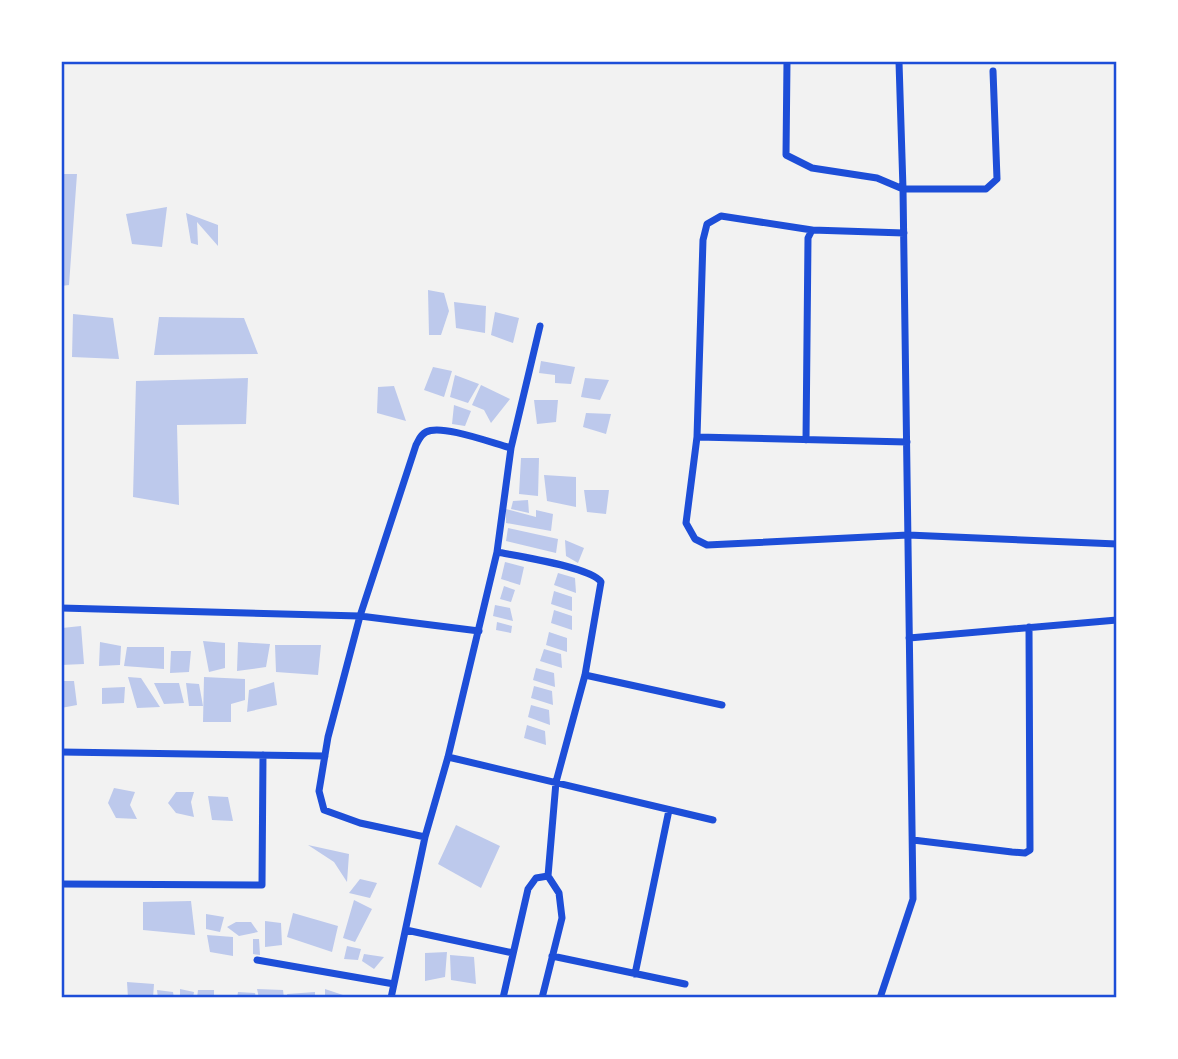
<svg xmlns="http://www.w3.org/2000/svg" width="1178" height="1059" font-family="Inter,sans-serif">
	<rect width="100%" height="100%" fill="#f2f2f2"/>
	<!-- building -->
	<path fill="#bdc9ec" d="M61 174H77L69 285 61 286Z
		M167 207 162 247 132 244 126 214Z
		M186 213 218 225V246L197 222 198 245 191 243Z
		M428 290 444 293 449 311 441 335H429Z
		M454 302 486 306 485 333 456 328Z
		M495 312 519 318 513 343 491 335Z
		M73 314 113 318 119 359 72 357Z
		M159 317 244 318 258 354 154 355Z
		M541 361 575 367 571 384 555 383V375L539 373Z
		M433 367 452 371 444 397 424 390Z
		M455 375 479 384 468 403 450 397Z
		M248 378 246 424 177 425 179 505 133 497 136 381Z
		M585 378 609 380 600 400 581 397Z
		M481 385 510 399 491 423 484 410 472 405Z
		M394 386 406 421 377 413 378 387Z
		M534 400H558L556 422 537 424Z
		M454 405 471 411 465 426 452 424Z
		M586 413 611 414 606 434 583 427Z
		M521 458H539L538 496 519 494Z
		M544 475 576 477V507L547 501Z
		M584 490H609L606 514 587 512Z
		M528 500 529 513 511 509 513 501Z
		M506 509 536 517V510L553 514 551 531 506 523Z
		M508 528 558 539 556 553 506 541Z
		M565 540 584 548 578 563 566 556Z
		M505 562 524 567 520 585 501 579Z
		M558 573 575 578 576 593 554 585Z
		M504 586 515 590 511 602 500 599Z
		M554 591 572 597V611L551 604Z
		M495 605 510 608 513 621 493 616Z
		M554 610 572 616V630L551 623Z
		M497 622 512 626 511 633 496 630Z
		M81 626 84 664 61 665V647H64L62 628Z
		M549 632 567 638V652L546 645Z
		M203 641 225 643V668L209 672Z
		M100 642 121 646 120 665 99 666Z
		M238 642 270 644 266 667 237 671Z
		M275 645H321L318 675 276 672Z
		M127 647H164V669L124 666Z
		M544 649 561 654 562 668 540 661Z
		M171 651H191L189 672 170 673Z
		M536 668 554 673 555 687 533 680Z
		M128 677 141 678 160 707 137 708Z
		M204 677 245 679V700L231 704V722H203Z
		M61 681H74L77 705 61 708Z
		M274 682 277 705 247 712 249 690Z
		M154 683H179L184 703 164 704Z
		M186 683 199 684 203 706H189Z
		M534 686 552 691 553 705 531 698Z
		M125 687 124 703 102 704V688Z
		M531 705 549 710 550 725 528 717Z
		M527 725 545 731 546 745 524 738Z
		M114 788 135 792 130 805 137 819 116 818 108 803Z
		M176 792H194L191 802 194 817 176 813 168 803Z
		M208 796 228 797 233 821 212 820Z
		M456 825 500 846 481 888 438 864Z
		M308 845 349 854 347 882 334 862Z
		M360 879 377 883 370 898 349 893Z
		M354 900 372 909 355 942 343 938Z
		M191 901 195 935 143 930V902Z
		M293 913 338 926 332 952 287 937Z
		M206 914 224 917 220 932 206 929Z
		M265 921 281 923 282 945 265 947Z
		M236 922H251L258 932 239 936 227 927Z
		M207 935 233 937V956L210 952Z
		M253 939H259L260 955 253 954Z
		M347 946 361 949 358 960 344 959Z
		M447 952 445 977 425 981V953Z
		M364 954 384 957 374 969 362 961Z
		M450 955 474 957 476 984 451 980Z
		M127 982 154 984 153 998H128Z
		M180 989 194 992 193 998H180Z
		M257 989 283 990 284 998H259Z
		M325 989 349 997V998H325Z
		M157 990 173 992 174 998H158Z
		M198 990H214V998H197Z
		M238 992 255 993 256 998H237Z
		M315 992V998H288L287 994Z"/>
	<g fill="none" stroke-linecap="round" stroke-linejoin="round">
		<!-- minor -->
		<path stroke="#1d4ed8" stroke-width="7" d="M787 61 786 155 812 168 877 178 903 189 913 899 880 998
			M899 62 903 189H986L997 179 993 71
			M697 437 703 240 707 224 721 216 812 230
			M806 440 808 238 812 230 904 233
			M907 442 697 437 686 523 695 539 707 545 908 535 1117 544
			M497 552C517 556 591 567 601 582L585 675 556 782 548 876 559 893 562 918 542 998
			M61 608 360 616 479 631
			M909 638 1117 620
			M585 675 722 705
			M61 752 325 756
			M448 757 713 820
			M425 837 360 823 324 810 319 791 328 737 360 616 416 445C419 440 420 435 426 432 442 424 492 443 511 448
			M913 840 1012 852 1025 853 1030 850 1029 627
			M61 884 262 885 263 755
			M406 930 513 953
			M552 956 685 984
			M257 960 394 984
			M635 974 669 810
			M391 998 425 837 448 757 497 552 511 448 540 326
			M503 998 528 889 536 878 548 876"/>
	</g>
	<!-- border -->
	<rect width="1178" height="1059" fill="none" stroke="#ffffff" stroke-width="126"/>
	<rect x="63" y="63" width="1052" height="933" fill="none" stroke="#1d4ed8" stroke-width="2.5"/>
</svg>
